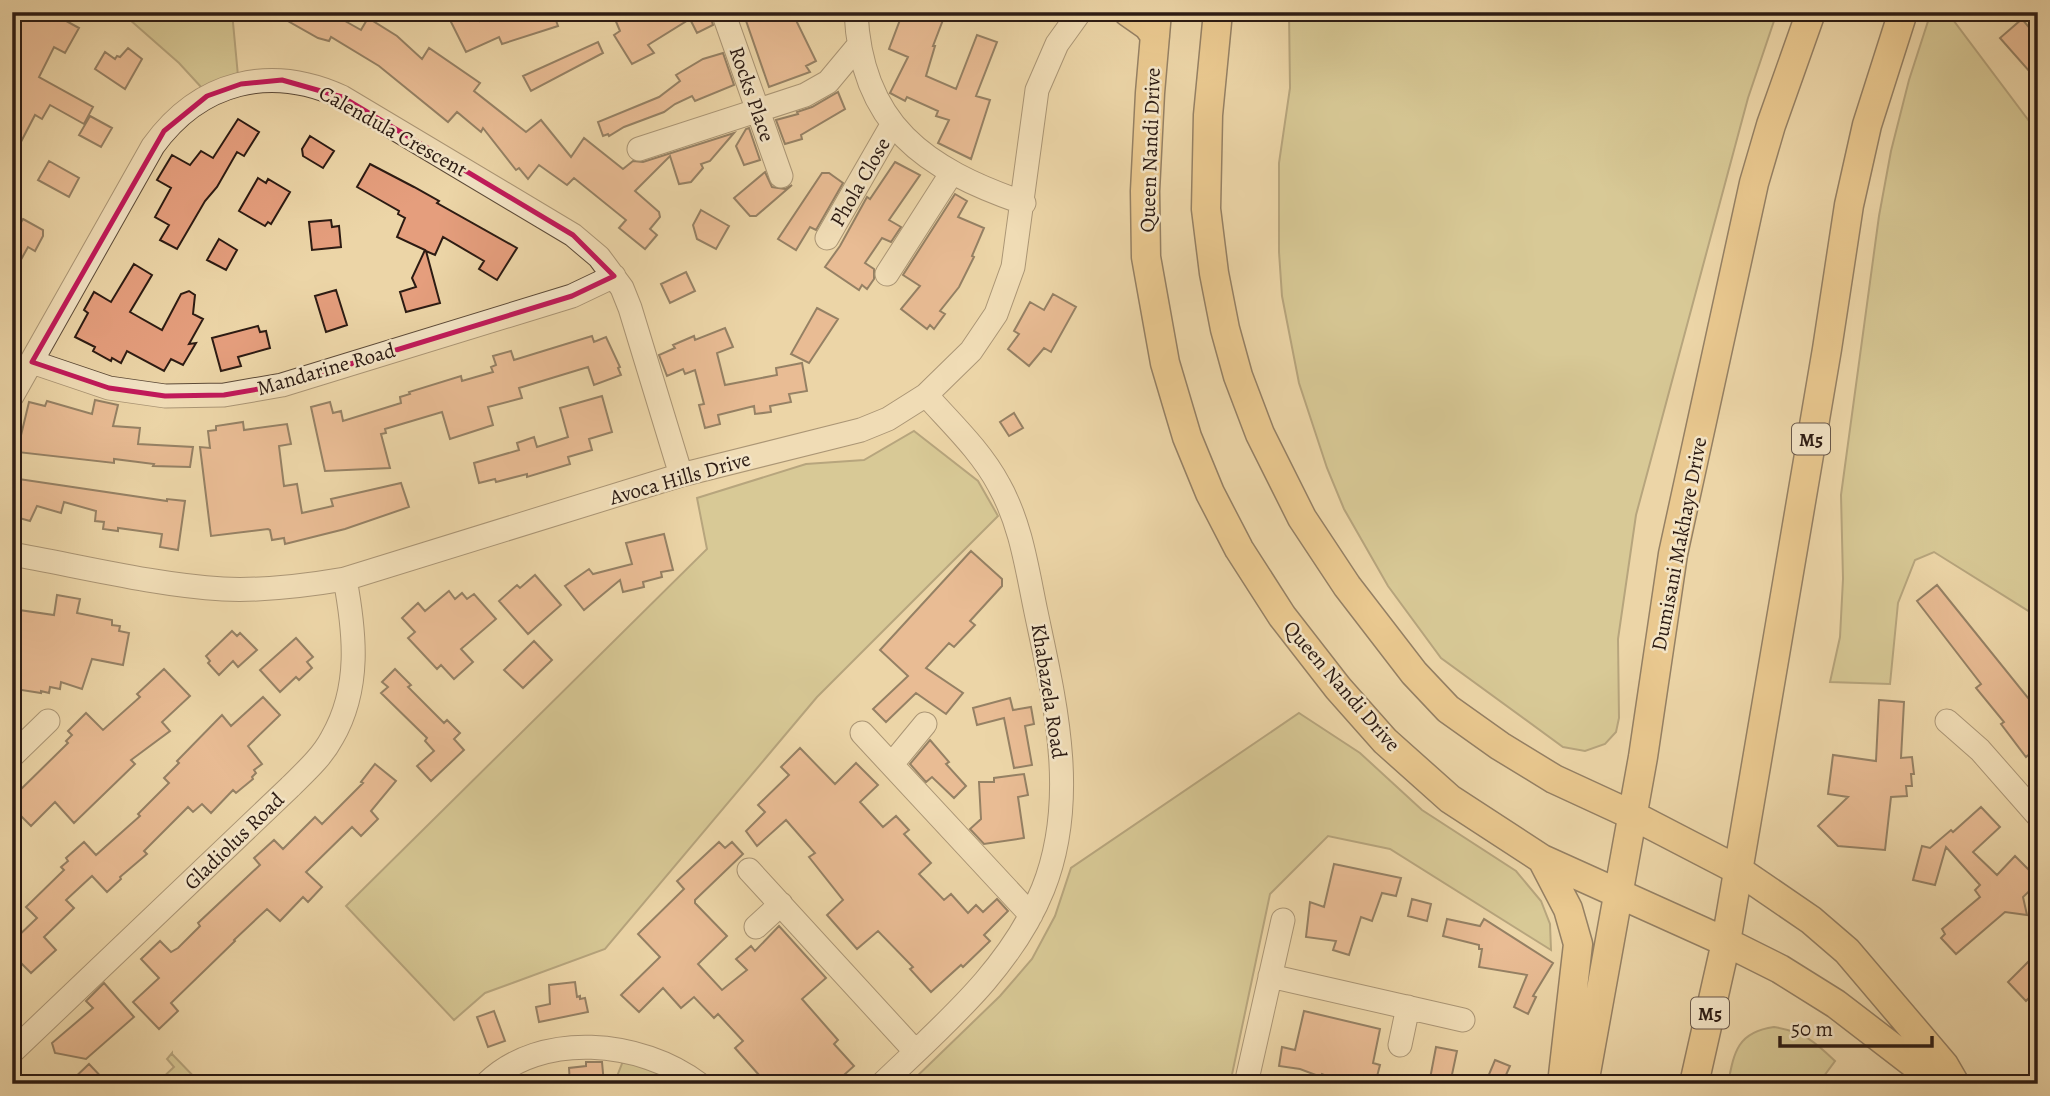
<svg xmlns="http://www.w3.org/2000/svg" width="2050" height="1096" font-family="Alegreya,serif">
	<rect width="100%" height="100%" fill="#ecd5a7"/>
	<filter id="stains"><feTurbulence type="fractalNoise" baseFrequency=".00286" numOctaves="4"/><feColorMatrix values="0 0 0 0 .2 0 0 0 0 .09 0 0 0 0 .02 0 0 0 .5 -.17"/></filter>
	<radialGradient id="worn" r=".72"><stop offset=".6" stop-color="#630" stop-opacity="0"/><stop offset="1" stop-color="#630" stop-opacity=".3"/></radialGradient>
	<!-- green -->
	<path fill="#bfbb82" stroke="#766b4a" stroke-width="2" d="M121 12H232L238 76 202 88 179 63Z
		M1289 12H1777L1748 98 1636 515 1618 639 1619 718 1616 732 1605 744 1585 751 1563 747 1441 658 1388 586 1344 509 1327 468 1299 383 1282 296 1279 252V163L1290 88Z
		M1931 12H1957L1954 21 2038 133V617L1934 552 1915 560 1898 603 1890 684 1830 682 1840 637 1843 579 1841 495 1879 216 1891 151 1909 80Z
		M914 431 978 481 998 516 817 697 605 949 485 993 454 1020 346 906 707 549 697 498 806 464 864 460Z
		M1299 713 1360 753 1422 810 1516 871 1541 901 1550 924 1551 950 1390 849 1328 836 1270 894 1230 1084H909L1000 996 1032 959 1055 916 1071 868Z
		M1774 1027C1804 1032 1814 1041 1835 1061L1818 1084H1728C1734 1051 1738 1032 1774 1027Z
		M172 1053V1054L201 1084H156L174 1067 167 1059Z
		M625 1056 689 1084H614Z"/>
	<!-- building -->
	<path fill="#e59e7d" stroke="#2c1b13" stroke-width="2" d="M12 12H50L79 28 65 53 54 47 39 77 93 107 84 124 50 105 42 119 35 115 12 159Z
		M272 12H329L361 30 368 18 397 36 422 59 429 48 480 83 474 91 526 132 541 120 571 157 584 138 623 169 633 161 643 162 734 133 710 161 701 164 703 168 691 182 679 184 670 156 635 191 659 212 660 217 650 229 657 235 645 249 619 228 626 220 574 178 567 185 539 165 528 179 519 168 516 170 483 128 481 132 457 112 448 122 379 66 331 37 329 41 318 38Z
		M461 12H476L480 21 506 12H553L558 26 502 44 499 37 466 52 449 18Z
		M612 12H709L713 25 697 33 690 19 648 45 654 53 632 64 614 35 620 31Z
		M743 12H792L816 61 806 66 810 72 769 87Z
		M903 12H946L933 46H935L926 76 956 89 977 35 997 42 976 96 990 100 971 159 938 143 949 120 936 116 938 111 907 97 905 101 890 93 908 57 889 49Z
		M2022 19 2038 38V81L2000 38Z
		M598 42 603 53 531 91 523 76Z
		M128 48 142 59 125 89 95 69 105 52 115 59 117 56 120 57Z
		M723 53 734 85 695 101 692 96 675 104 664 112 624 127 609 136 608 134 603 136 598 122 659 97 680 81 676 75 703 59Z
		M838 92 845 109 801 135 802 139 785 144 776 120 798 114 797 112 812 107Z
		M90 116 112 128 101 147 79 135Z
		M238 119 259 132 244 156 237 152 217 187 205 201 177 249 160 240 169 225 155 217 171 188 157 180 172 155 190 165 201 151 213 158Z
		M749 128 760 160 744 165 736 146 746 129Z
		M310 136 334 151 323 168 303 156 302 149Z
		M49 161 79 178 69 197 38 180Z
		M895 162 920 175 889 220 901 227 891 242 882 238 865 263 874 269V279L867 289 862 285 859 290 825 267 840 246 867 197 870 199Z
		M370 164 414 187 439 201 437 203 517 248 497 280 479 269 484 261 443 237 435 255 426 251 440 303 406 312 400 292 416 287 412 278 425 250 397 237 405 218 398 214 399 211 357 187Z
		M765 172 772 187 785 189 792 185 756 216H750L734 198Z
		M822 173H829L843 183 816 230 810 227 796 250 778 239Z
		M258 178 266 183 268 179 290 192 271 224 268 222 265 226 239 211Z
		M955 194 967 201 958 217 984 228 972 256 974 257 959 287 940 311 945 314 934 329 930 325 927 329 901 309 920 286 903 275Z
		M701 210 729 226 716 249 697 239 693 225Z
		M23 219 43 230V236L35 251 28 247 12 276V238Z
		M331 220 332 227 339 226 341 247 312 250 309 222Z
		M219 239 237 250 226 270 207 260Z
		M134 264 152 275 130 312 162 330 181 294 189 291 195 295 193 314 203 319 189 344 196 343 183 365 171 359 164 371 127 351 121 363 112 358 111 361 93 351 95 347 75 337 88 313 84 310 94 292 111 302Z
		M686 272 695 291 670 303 661 284Z
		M336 290 347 325 326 332 315 296Z
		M1053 294 1076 307 1051 352 1044 348 1029 366 1008 349 1019 334 1014 331 1030 302 1044 310Z
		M817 308 838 319 809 363 791 354Z
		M258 326 260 332 266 331 270 348 238 357 241 366 221 371 212 338Z
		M725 328 733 347 717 353 725 385 777 375 776 368 802 363 807 391 789 394 791 402 770 406 771 412 755 414 754 406 718 415 720 424 705 428 699 405 704 404 695 370 685 374 683 369 667 376 659 355 675 348 673 345 694 336 695 340Z
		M592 336 594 342 606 337 620 367 618 368 621 375 594 385 588 367 519 388 522 398 488 407 493 425 450 439 442 412 385 429 386 433 381 434 390 468 325 471 311 407 330 402 333 413 341 411 343 421 401 403 400 397 410 394 409 392 461 376 462 381 493 372 491 367 496 365 493 356 511 351 514 360Z
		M602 396 612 432 589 439 592 450 568 457 570 464 527 477V474L496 482 495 479 479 483 474 463 519 450 517 443 534 437 537 447 568 437 560 408Z
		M95 400 118 405 113 426 140 428 138 444 193 447 190 467 153 466 154 464 114 459V463L17 452 29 402 45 406 47 401 92 414Z
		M1014 413 1023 428 1009 436 1000 422Z
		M243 422 244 430 287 424 291 444 279 446 284 486 297 484 302 513 333 506 331 499 401 483 409 507 345 529 285 544 284 538 272 540 270 530 268 529 211 536 200 447 210 448 208 431 216 430V426Z
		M12 478 167 501V499L185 501 178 550 160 547 162 534 118 528V531L103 529 104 522 95 521 96 511 64 502 61 513 37 506 30 521 12 516Z
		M664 534 673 570 661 572 662 577 643 582 644 587 623 592 620 580 584 610 565 586 589 569 593 574 632 564 626 543Z
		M971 551 1002 579V586L970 621 975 625 954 647 949 643 926 668 963 693 946 714 916 693 886 722 873 709 908 676 880 650Z
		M535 575 561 605 528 634 499 601 517 585 520 588Z
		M1937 585 2028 698 2038 692V747L2026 757 2001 724 2004 722 1976 688 1981 684 1917 601Z
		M449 591 455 599 462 593 467 599 474 594 496 619 461 649 473 662 454 679 441 665 437 669 408 638 415 632 402 618 418 603 425 611Z
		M57 595 80 599 77 613 112 620V625L120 626 119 631 129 633 123 665 92 659 82 689 61 682 60 689 50 687 49 693 41 691V693L15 689 16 683 12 682V609L54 615Z
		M232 631 237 636 240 633 257 650 238 667 233 661 219 675 208 663 210 661 206 656Z
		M296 638 313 657 307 662 312 668 299 680 296 677 280 692 260 670Z
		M534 641 552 660 523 688 504 670Z
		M164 669 190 696 162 722 170 731 131 760 135 764 74 823 55 802 31 826 12 807V798L68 743 66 741 72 735 68 731 86 713 103 730 140 697 137 694Z
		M395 669 411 685 408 687 444 723 447 720 460 733 454 739 464 750 431 781 417 766 434 751 425 741 427 738 381 693 388 687 382 682Z
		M263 697 280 715 248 746 262 764 254 770 256 773 252 777 253 779 236 793 233 790 211 813 202 804 193 812 188 807 144 851 147 854 120 877 121 879 107 892 92 876 66 900 74 908 44 937 56 950 31 973 12 954V942L37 918 26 907 64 870 61 867 68 861 66 858 84 842 96 855 140 816 138 814 169 783 164 778 179 763 177 761 222 715 231 726Z
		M1010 698 1013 710 1031 707 1034 724 1025 726 1032 765 1014 768 1004 718 977 725 973 708Z
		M1879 700 1904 702 1901 758 1912 757 1914 774H1911L1912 786H1906L1907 796 1891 797 1885 850 1838 846 1818 826 1848 797 1828 794 1833 755 1876 761Z
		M930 740 949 762 946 764 966 786 954 798 932 777 926 782 910 764Z
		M800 748 835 784 856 763 878 785 860 802 883 827 896 816 909 830 904 834 931 863 919 874 944 900 951 894 968 913 976 905 983 912 997 899 1008 911 984 935 990 941 963 967 961 965 931 992 910 969 913 967 878 931 857 949 827 915 843 900 809 857 815 853 786 820 757 846 746 831 765 812 758 805 789 775 781 767Z
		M375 764 396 781 371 811 378 819 361 836 352 827 306 872 322 887 308 902 303 897 280 921 267 909 234 940 235 941 171 1003 178 1011 159 1029 133 1002 159 978 141 959 160 941 171 952 178 948 200 926 198 923 260 865 254 858 274 840 283 849 315 817 322 824 363 783 361 782Z
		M1024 774 1028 795 1018 797 1024 838 984 844 970 829 981 819 979 782H994V778Z
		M1981 807 2000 827 1973 852 1997 875 2015 856 2038 879V883L2023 897 2027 915 2005 912 1956 954 1941 938 1945 934 1942 929 1980 897 1975 890 1980 885 1946 847 1935 885 1913 880 1922 846 1930 848 1951 830 1953 832Z
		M719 842 725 848 732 842 743 854 695 900V903L727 936 698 964 722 990 747 970 736 959 751 946 755 951 779 926 826 978 802 999 838 1040 834 1044 854 1066 834 1084H767L735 1048 743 1041 718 1014 714 1018 694 997 681 1008 663 988 639 1012 621 995 660 957 638 934 684 889 677 881Z
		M1334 864 1401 878 1396 896 1382 893 1372 921 1361 917 1349 955 1333 950 1336 941 1306 937 1310 902 1324 907Z
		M1412 899 1431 904 1427 921 1408 916Z
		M1447 919 1480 926 1484 919 1553 963 1533 996 1536 997 1528 1014 1514 1007 1527 975 1479 967 1482 949H1479V945L1443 936Z
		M2038 952V989L2026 1001 2008 982Z
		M575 982 577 997 580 996V999L585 998 588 1012 539 1022 536 1007 550 1004 549 985Z
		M104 983 134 1017 86 1059 55 1053 52 1043 93 1008 86 1001Z
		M494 1011 505 1041 488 1047 477 1017Z
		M1304 1011 1380 1029 1373 1063 1380 1065 1375 1084H1347L1322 1074 1321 1077 1300 1069 1279 1066 1282 1047 1295 1050Z
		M1436 1047 1457 1051 1450 1084H1429Z
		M1495 1060 1510 1066 1502 1084H1485Z
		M586 1062H602L604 1084H570L569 1068 586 1066Z
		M89 1064 108 1084H68Z"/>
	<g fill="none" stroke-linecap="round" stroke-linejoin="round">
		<!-- minor casing -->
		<g stroke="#5c4a38" stroke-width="25">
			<path id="minor" d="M723 12 781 176
				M856 12C861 125 925 169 1024 203
				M639 149 805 95 828 82 858 46
				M827 238 892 125
				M887 274 951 174
				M32 362 109 388 165 396 224 395 282 385 572 296 614 276
				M12 396 153 146C200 81 270 64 342 97L573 235 599 257 622 288 630 308 681 475
				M12 554C79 566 155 585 223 589 264 591 304 586 345 579L681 475 861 430 888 419 926 395 971 351 996 314 1013 267 1037 90 1057 44 1080 12
				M1947 721 1980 750 2038 816
				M862 733 1031 915
				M12 756 48 721
				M892 764 925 724
				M749 870 915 1051
				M756 927 781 904
				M1270 976 1463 1020
				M1400 1045 1408 1007
				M12 1052 290 787C305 772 322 757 332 738 361 688 355 633 345 579
				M486 1084C541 1030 641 1040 699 1084
				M882 1084C942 1026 1011 969 1043 889 1079 799 1055 702 1036 612 1027 569 1021 524 999 485 981 451 951 423 926 395
				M1246 1084 1283 920"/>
		</g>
		<!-- major casing -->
		<g stroke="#2c1b13" stroke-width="31">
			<path id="major" d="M1128 12 1148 26 1155 36
				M1157 12 1150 93 1145 191 1146 257 1165 363 1187 437 1210 493 1239 549 1282 616 1338 688 1385 741 1450 799 1542 859 1726 942 1780 969 1836 1004 1940 1084
				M1218 12 1208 115 1206 209 1214 273 1225 329 1238 376 1260 434 1302 518 1347 586 1414 673 1448 709 1500 746 1554 779 1632 815 1738 870 1811 920 1847 951 1944 1065 1955 1084
				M1542 859 1568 909 1578 944 1562 1084
				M1584 1084 1643 757 1673 554 1754 183 1771 125 1811 12
				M1694 1084 1726 942 1827 349 1849 205 1867 125 1903 12"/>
		</g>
		<!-- minor -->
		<use href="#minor" stroke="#f3e4c6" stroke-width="23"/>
		<!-- major -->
		<use href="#major" stroke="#e6ba74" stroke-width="28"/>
	</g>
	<!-- marked area -->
	<path d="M0 0H2050V1096H0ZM282 80 342 97 573 235 614 276 572 296 282 385 224 395 165 396 109 388 32 362 164 131 207 96 241 84Z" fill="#ecd5a7" fill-opacity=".55" fill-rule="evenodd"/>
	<path fill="none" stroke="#c2185b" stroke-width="5" stroke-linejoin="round" d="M282 80 342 97 573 235 614 276 572 296 282 385 224 395 165 396 109 388 32 362 164 131 207 96 241 84Z"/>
	<g text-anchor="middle" stroke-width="5" stroke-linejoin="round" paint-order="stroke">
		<!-- shield labels -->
		<g fill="#f3e4c6" stroke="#685749" stroke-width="2">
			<rect x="1792" y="423.5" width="38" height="31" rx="5"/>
			<rect x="1691" y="997.5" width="38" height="31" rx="5"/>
		</g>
		<g font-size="19" font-weight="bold" fill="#2c1b13">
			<text x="1811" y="446">M5</text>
			<text x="1710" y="1020">M5</text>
		</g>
		<!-- street labels -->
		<g font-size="21" fill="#2c1b13" stroke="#f3e4c6">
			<text transform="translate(752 94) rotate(71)" y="7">Rocks Place</text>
			<text transform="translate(393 131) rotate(29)" y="7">Calendula Crescent</text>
			<text transform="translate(1150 150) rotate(-88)" y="7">Queen Nandi Drive</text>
			<text transform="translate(860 182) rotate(-60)" y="7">Phola Close</text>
			<text transform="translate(326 369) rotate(-16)" y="7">Mandarine Road</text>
			<text transform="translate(680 478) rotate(-16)" y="7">Avoca Hills Drive</text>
			<text transform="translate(1679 544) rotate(-79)" y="7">Dumisani Makhaye Drive</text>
			<text transform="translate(1342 686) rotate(49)" y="7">Queen Nandi Drive</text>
			<text transform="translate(1049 691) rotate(81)" y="7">Khabazela Road</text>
			<text transform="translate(234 841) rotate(-44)" y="7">Gladiolus Road</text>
		</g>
	</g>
	<!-- margin -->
	<rect width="2050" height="1096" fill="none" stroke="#ecd5a7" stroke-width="42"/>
	<rect x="14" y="14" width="2022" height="1068" fill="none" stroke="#2c1b13" stroke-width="3.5"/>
	<rect x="21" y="21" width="2008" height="1054" fill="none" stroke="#2c1b13" stroke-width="2"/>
	<!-- scale -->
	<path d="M1780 1036v10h152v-10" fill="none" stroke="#2c1b13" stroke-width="3.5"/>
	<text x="1791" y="1036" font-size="21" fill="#2c1b13" stroke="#f3e4c6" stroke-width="5" paint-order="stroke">50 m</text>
	<rect width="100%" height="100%" filter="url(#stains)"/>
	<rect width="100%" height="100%" fill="url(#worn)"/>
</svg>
